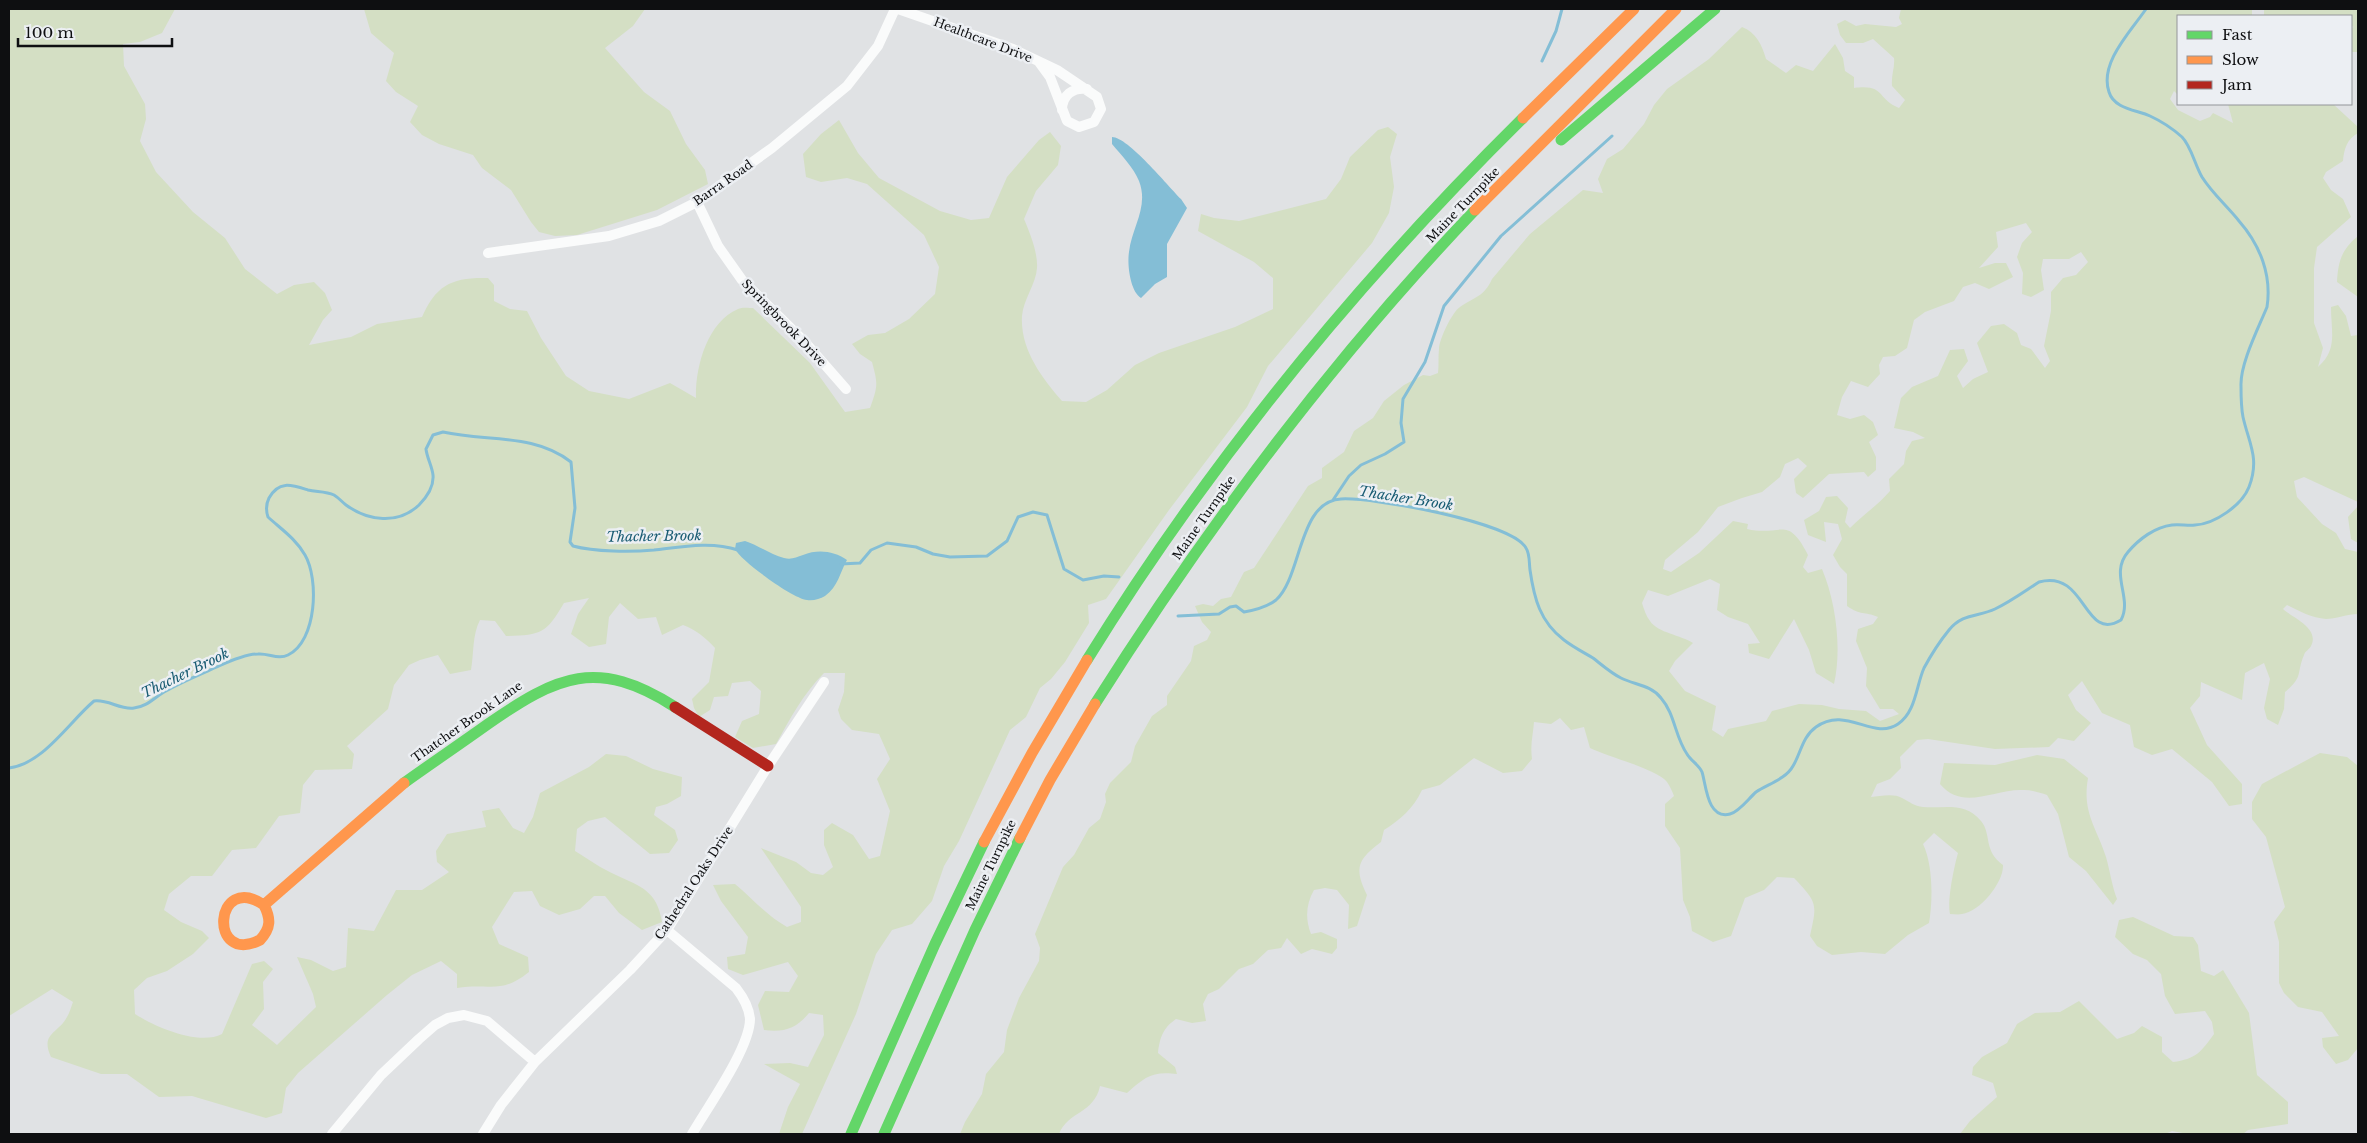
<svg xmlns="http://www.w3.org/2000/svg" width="2367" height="1143" font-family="'Libre Baskerville',serif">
	<rect width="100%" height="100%" fill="#e0e2e4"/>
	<!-- green -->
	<path fill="#d4dfc4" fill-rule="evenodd" d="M9 9H175L162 33 140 42 123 44 124 66 145 104 146 119 140 141 156 172 193 212 225 238 245 269 277 294 294 285 314 282 325 293 332 310 323 320 309 345 351 337 377 324 422 317C436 285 452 277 488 278L494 285V301L510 309 527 311 541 338 566 376 589 391 629 399 670 383 696 398C695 368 707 322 738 309 742 307 749 308 753 308L810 363 845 412 870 408C878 386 878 384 872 362L860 354 852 344 868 335 885 333 909 319 935 294 939 267 924 235 867 184 847 178 821 182 806 177 803 154 821 134 839 120 858 153 879 178 940 211 971 220 989 218 1007 177 1039 140 1050 132 1061 146 1058 165 1036 191 1024 219C1030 233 1038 253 1037 268 1036 284 1023 300 1022 316 1020 349 1042 378 1062 401L1086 402 1107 390 1135 365 1159 353 1235 327 1273 309V278L1254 262 1198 231 1201 214 1214 218 1239 221 1326 199 1341 179 1350 157 1378 130 1388 127 1397 134 1390 157 1394 187 1389 213 1372 243 1268 366 1247 407 1169 510 1106 599 1088 605 1089 623 1065 662 1051 679 1040 688 1026 717 1010 730 959 841 944 866 932 901 912 924 892 930 876 954 856 1014 802 1134H779L788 1107 800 1084 764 1064 790 1063 808 1067 824 1035 823 1015 809 1013C797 1028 784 1033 764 1030L758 1005 765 991 789 992 798 976 788 962 743 975 728 969 727 957 745 954 748 937 721 901 713 885 735 884C753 899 767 916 787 927L801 922V907L761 848 796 862 811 873 823 875 833 867 824 845V830L832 823 853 835 869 859 880 856 890 811 877 779 890 759 879 734 852 730 841 719 838 710 844 692 845 673H824C803 694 790 719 776 744L753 748 735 737 742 721 759 714 761 691 750 681 732 683 728 696 714 697 710 710 699 717 694 708 692 699 709 682 715 648C706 638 695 629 683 625L662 635 656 617 638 619 620 603 609 617 606 644 589 647 571 634 578 614 589 598 564 603C546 634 541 635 506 636L495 621 480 620C472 635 474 654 471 670L450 674 438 655 420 660 409 665 394 685 388 709 347 746 354 754 352 769 315 770 303 785 300 813 279 816 256 848 232 850 212 876H191L169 894 164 910 181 922 202 931 209 938 193 954 167 971 147 978 134 990 135 1014C155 1027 199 1046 222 1034L252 964 264 961 273 969 263 982 264 1009 252 1025 277 1045 316 1007 313 994 297 957 311 960 333 971 346 967 348 928 374 931 396 890H422L449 872 437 862 436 851 447 834 486 827 482 811 499 808 513 828 524 833 533 817 540 793 589 767 606 754 626 756 653 769 682 777 681 796 667 804 656 807 654 815 675 830 678 840 669 853 650 854 605 817 588 821 577 829 575 851C588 859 602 869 616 875 642 887 657 891 662 922L642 930 619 913 605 896H594L580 909 559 915 540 906 532 891 514 892 492 927 499 944 528 957 529 972C500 995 491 983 457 988V974L441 961 412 975 387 995 298 1073 286 1088 282 1113 266 1118 192 1096 159 1097 127 1074H101L51 1057C40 1033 58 1034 67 1017 70 1012 71 1007 73 1002L52 989 9 1016Z
		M364 9H645L633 26 605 48 644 92 670 111 686 144 705 170 708 184 657 210 577 235 555 236 539 232 531 222 511 190 482 168 473 155 439 144 422 135 410 122 418 106 396 92 386 81 394 53 371 33Z
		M1901 9H2252V16H2178V95L2174 91 2170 99 2178 110 2200 121 2210 117 2213 113 2233 123 2228 104H2333L2358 127V133C2347 139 2344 149 2343 161L2326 172 2323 178 2331 190 2343 199 2351 217 2317 247 2314 268V323L2323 348 2318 367C2338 349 2331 332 2331 307L2338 305 2346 316 2351 336 2358 335V502L2304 477 2294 481 2297 497 2322 524 2336 533 2345 549 2358 552V614C2348 614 2335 619 2326 619 2312 618 2299 611 2287 605L2283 609C2293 618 2320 628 2311 646 2310 649 2305 651 2304 655 2296 674 2304 676 2285 692L2284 709 2278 725 2267 719 2264 708 2270 679 2264 663 2245 673 2242 700 2201 682 2200 696 2190 708 2207 745 2242 784V804L2229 806 2212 782 2172 749 2152 755 2134 747 2130 725 2102 713 2082 681 2068 695 2076 710 2091 723 2074 741 2058 738 2049 747 1995 749 1928 739 1917 740 1900 757 1901 768 1890 779 1877 784 1871 797C1880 796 1894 793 1902 798 1910 802 1914 806 1923 807 1944 809 1965 801 1981 821 1992 834 1983 851 2003 865 2004 882 1980 912 1962 914 1958 915 1954 914 1950 914 1947 901 1954 867 1958 853L1934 833 1923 844C1933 865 1933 900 1929 923L1908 935 1885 954 1861 952 1832 955 1817 946 1810 936C1817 904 1818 903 1794 878L1777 877 1764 890 1745 898 1731 936 1713 942 1692 931 1690 917 1683 900 1680 848 1665 826V804L1674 796C1672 791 1670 786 1667 782 1657 769 1608 757 1590 748L1584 727 1571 730 1560 718 1551 724 1534 722C1533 735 1530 745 1532 759L1522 771 1503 773 1474 758 1440 785 1422 790C1413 809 1401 819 1384 830L1381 842C1357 860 1354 868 1367 895L1357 926 1348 929 1349 905 1337 890 1325 888 1314 890C1306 904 1305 919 1311 934L1321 932 1337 939V948L1332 954 1312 949 1301 954 1287 938 1281 948 1268 950 1253 964 1239 969 1219 989 1208 994 1203 1004 1206 1021 1192 1023 1176 1019C1163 1028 1160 1037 1158 1053L1175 1067 1177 1074C1152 1071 1145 1077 1127 1093L1100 1086C1094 1114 1068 1111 1059 1134H960L965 1122 982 1094 986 1074 1004 1052 1007 1030 1019 998 1039 961 1040 948 1035 934 1063 867 1074 855 1089 828 1100 819 1106 802 1105 794 1110 783 1131 762 1135 746 1152 716 1167 705V696L1191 661 1194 646 1207 640 1211 632 1202 622 1195 606 1203 604 1213 606 1221 599 1231 597 1244 572 1254 568 1308 486 1322 478V468L1344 452 1354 431 1373 418 1384 401 1404 385 1423 375 1430 376 1438 373C1439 365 1438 357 1439 349 1439 340 1452 312 1460 307 1474 297 1484 297 1492 279L1530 234 1583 190 1603 193 1598 179 1607 159 1623 149 1644 124 1654 105 1667 89 1709 59 1742 27C1756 32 1762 45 1766 59L1786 73 1796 65 1813 71 1835 44 1843 58 1845 71 1854 77V88C1886 84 1876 99 1899 108L1905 100 1892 86C1891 75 1895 68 1894 58L1873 39 1863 43H1846L1840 35 1837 24 1845 20 1856 26 1865 24 1896 27 1902 24 1899 18ZM2026 223 2032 232 2022 243 2017 257 2023 273 2022 294 2031 297 2044 290 2041 270 2043 259H2069L2081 252 2088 262 2076 275 2063 278 2051 292V311L2044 346 2050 361 2045 368 2031 349 2021 345 2017 333 2004 324 1991 326 1977 343 1988 372 1973 379 1963 388 1957 376 1968 361 1964 349 1950 350 1938 376 1912 387 1901 398 1894 428 1913 432 1925 438 1912 441 1906 451 1904 464 1889 479 1890 491C1878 505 1863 515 1850 528L1845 522 1848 508 1837 496 1826 497 1819 511 1804 520 1808 535 1826 542 1824 522 1838 524 1842 539 1833 555 1840 567 1847 574V606C1861 616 1864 611 1878 617L1873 624 1858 629 1856 641 1867 668 1866 686 1880 709H1893L1899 714 1880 721 1866 711 1839 709 1822 705 1799 704 1772 711 1766 721 1728 729 1723 737 1712 730 1716 706 1685 691 1669 671 1675 661 1693 643C1681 635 1658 633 1650 621 1646 616 1644 609 1642 603L1648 590 1668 596 1710 579 1720 584 1717 610 1728 617 1748 624 1760 643 1748 644 1749 653 1769 659 1794 619 1809 650 1816 673 1834 684C1842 649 1836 602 1822 569L1808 573 1803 567 1808 555C1787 514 1782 537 1747 529L1748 524 1733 521 1699 553 1671 572 1663 569 1665 560 1698 532 1718 507 1742 498 1762 492 1780 477 1785 464 1798 458 1807 466 1794 479 1796 493 1803 498 1829 474 1864 472 1868 477 1876 470V457L1869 442 1878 435 1873 422 1864 415 1850 419 1837 415 1842 397 1851 381 1868 387 1880 374 1879 365 1883 357 1895 356 1907 348 1914 320 1925 312 1954 301 1963 287 1975 283 1989 289 2013 277 2006 263H1995L1979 268 1998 247 1996 232Z
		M2264 9H2358V52H2351V28L2354 27 2351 26V16H2264Z
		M2357 237 2358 238V297L2337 282C2338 263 2341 250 2357 237Z
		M2358 506V543L2351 539 2348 517Z
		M2320 753 2347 757 2358 766V1048L2348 1060 2336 1064 2323 1047 2322 1038 2339 1036 2322 1012 2298 1007 2284 993 2279 983V942L2274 922 2285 907 2266 837 2252 819V802L2262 784Z
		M2037 755 2064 759 2088 778C2082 813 2096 826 2106 857 2110 871 2112 886 2117 899L2113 905 2086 871 2069 857 2058 814 2047 795C2040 793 2032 790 2024 790 1995 788 1963 812 1940 784L1944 763 1995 765Z
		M2133 917 2174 936 2193 937 2198 945 2201 971 2214 976 2223 970 2249 1013 2257 1075 2288 1102V1124L2248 1130 2243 1134H2188L2172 1131 2165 1134H1960L1970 1121 1997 1097 1993 1083 1972 1075 1973 1067 1982 1057 2007 1043 2017 1024 2035 1013 2060 1012 2079 1001 2117 1039 2134 1033 2142 1026 2162 1037V1052L2173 1062C2196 1059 2201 1052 2214 1034L2212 1022 2205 1011 2175 1014 2165 996 2161 974 2147 960 2133 954 2115 937 2119 920Z"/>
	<!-- water -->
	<path fill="#84bed6" d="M1112 137C1128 137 1168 186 1181 199L1187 208 1167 244V277L1155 284 1141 298C1130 291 1127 264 1129 252 1132 227 1149 207 1139 181 1134 168 1121 155 1112 144Z
		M745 541C758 545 771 555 784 558 792 560 796 557 803 555 818 549 834 551 847 560 840 572 838 587 825 596 820 599 813 601 807 600 792 598 741 561 735 549L736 543Z"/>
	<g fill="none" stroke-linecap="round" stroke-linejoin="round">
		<!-- stream -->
		<path stroke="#84bed6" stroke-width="3" d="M1542 61 1556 31 1562 9
			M1333 500 1349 476 1361 465 1385 454 1404 442 1401 423 1403 399 1425 362 1444 306 1501 236 1612 136
			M841 564 860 563 871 550 887 543 916 547 933 554 950 557 987 556 1007 541 1018 517 1033 512 1047 515 1064 569 1083 580 1104 576 1119 577
			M1178 616 1219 614 1230 607 1236 606 1244 612C1255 610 1267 607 1276 600 1302 577 1298 501 1341 499 1372 497 1512 522 1526 548 1530 554 1529 563 1530 570 1534 598 1540 622 1564 640 1573 647 1583 652 1593 658 1602 665 1611 673 1621 678 1635 685 1651 685 1661 698 1675 714 1675 737 1687 754 1691 761 1699 765 1702 772 1706 784 1707 820 1730 814 1739 812 1749 798 1756 792 1768 784 1786 779 1793 766 1801 753 1802 737 1816 727 1846 705 1873 741 1898 724 1916 712 1916 686 1924 668 1931 655 1940 641 1949 630 1963 613 1978 617 1995 609 2010 602 2025 591 2039 582 2087 569 2083 643 2121 620 2133 598 2109 574 2128 552 2139 539 2155 527 2172 525 2180 524 2188 526 2195 525 2215 524 2242 505 2249 487 2260 458 2249 444 2243 417 2241 407 2241 396 2241 386 2240 364 2258 329 2267 307 2272 275 2260 245 2239 221 2227 206 2212 193 2202 177 2195 165 2191 146 2182 137 2173 129 2161 121 2150 116 2137 110 2114 109 2109 92 2099 63 2131 31 2146 9
			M9 768C43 764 69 722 94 701 108 699 120 710 134 708 146 707 154 698 164 692 181 682 201 674 219 666 230 661 246 654 258 654 269 653 278 660 288 655 317 641 319 579 305 555 296 539 281 529 268 517 266 511 266 504 269 498 279 480 292 485 308 490 317 492 326 491 334 495 339 498 342 502 346 505 368 521 398 525 419 505 427 497 434 486 433 475 432 466 427 458 426 449L433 435 443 432C487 442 534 433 571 462L575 508 570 542 573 546C595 552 631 552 654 550 681 547 711 541 738 550"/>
		<!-- street -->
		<path stroke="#fafbfb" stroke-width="10" d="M898 9 1013 49 1057 70 1097 97 1101 109 1094 122 1079 127 1067 121 1050 77 1039 62
			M1062 110C1062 95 1073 87 1087 89
			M697 202 718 246 742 280 804 341 846 389
			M488 253 609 236 659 221 697 202 772 148 847 86 878 46 895 9
			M667 930 736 988C743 997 749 1007 750 1019 750 1048 707 1108 692 1134
			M332 1134 381 1075 419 1039 435 1025 448 1018 464 1015 487 1021 535 1062
			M483 1134 501 1105 535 1062 630 970 667 930 768 766 824 682"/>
		<!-- fast -->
		<path stroke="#63d668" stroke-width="11" d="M1561 140 1715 9
			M1087 660C1210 461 1357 282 1523 118
			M1095 704C1206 528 1331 361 1475 210
			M404 783C432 763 460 744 488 724 557 676 597 657 675 707
			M851 1134 935 944 984 842
			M884 1134 975 930 1020 838"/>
		<!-- slow -->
		<path stroke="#ff974d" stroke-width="11" d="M1523 118 1634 9
			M1475 210 1676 9
			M1020 838 1050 780 1095 704
			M984 842 1032 753 1087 660
			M264 905C271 919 271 928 260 940 208 966 214 871 264 905L404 783"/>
		<!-- jam -->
		<path stroke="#b3261e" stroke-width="11" d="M675 707 768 766"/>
	</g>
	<g text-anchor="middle" stroke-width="5" stroke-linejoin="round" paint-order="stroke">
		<!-- street labels -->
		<g font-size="12" fill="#0e0f11" stroke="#eceff3">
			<text transform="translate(983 40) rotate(21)" y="4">Healthcare Drive</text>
			<text transform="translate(723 183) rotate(-35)" y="4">Barra Road</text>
			<text transform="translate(1463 205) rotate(-46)" y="4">Maine Turnpike</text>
			<text transform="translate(784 323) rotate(46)" y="4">Springbrook Drive</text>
			<text transform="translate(1204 518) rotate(-55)" y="4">Maine Turnpike</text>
			<text transform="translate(467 722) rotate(-35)" y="4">Thatcher Brook Lane</text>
			<text transform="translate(991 865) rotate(-64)" y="4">Maine Turnpike</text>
			<text transform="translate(694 883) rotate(-57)" y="4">Cathedral Oaks Drive</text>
		</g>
		<!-- water labels -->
		<g font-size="14" font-style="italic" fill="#195c73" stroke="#eceff3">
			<text transform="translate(1406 498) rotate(9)" y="5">Thacher Brook</text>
			<text transform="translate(654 536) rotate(-1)" y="5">Thacher Brook</text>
			<text transform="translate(185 673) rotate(-26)" y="5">Thacher Brook</text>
		</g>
	</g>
	<!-- border -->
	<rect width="2367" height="1143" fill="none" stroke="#0e0f11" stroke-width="20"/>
	<!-- legend -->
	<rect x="2177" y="15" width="175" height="90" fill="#eceff3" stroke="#939599"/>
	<rect x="2187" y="31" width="25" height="8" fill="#63d668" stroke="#939599"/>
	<text x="2222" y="40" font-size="15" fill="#0e0f11">Fast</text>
	<rect x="2187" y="56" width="25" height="8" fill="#ff974d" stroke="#939599"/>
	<text x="2222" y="65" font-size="15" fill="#0e0f11">Slow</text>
	<rect x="2187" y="81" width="25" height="8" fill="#b3261e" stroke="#939599"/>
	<text x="2222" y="90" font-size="15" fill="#0e0f11">Jam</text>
	<!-- scale -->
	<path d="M18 38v8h154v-8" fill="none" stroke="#0e0f11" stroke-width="2.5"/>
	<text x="25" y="38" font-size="15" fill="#0e0f11" stroke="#eceff3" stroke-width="4" paint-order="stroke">100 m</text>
</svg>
